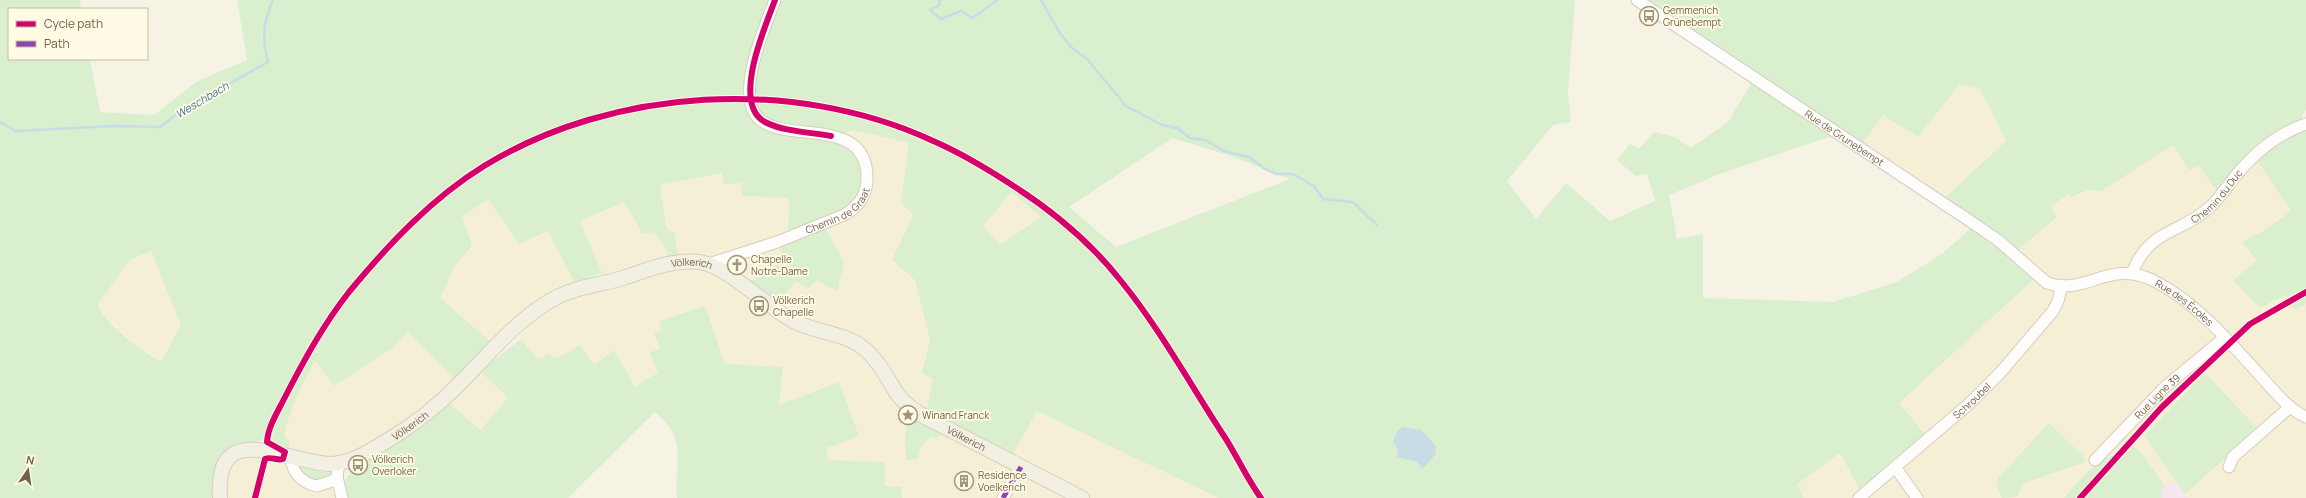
<svg xmlns="http://www.w3.org/2000/svg" width="2306" height="498" font-family="Manrope,sans-serif">
	<rect width="100%" height="100%" fill="#f6f3e4"/>
	<!-- residential -->
	<path fill="#f5efd6" d="M1959 85 1980 89 2006 141 1938 204 1858 150 1883 115 1918 137Z
		M849 130 863 131 891 140 909 142 901 203 913 215 892 260 915 280 930 340 922 372 933 379 926 413 1011 458 1037 411 1219 498H902L901 487 885 486V462L828 460 827 448 839 382 779 405 783 367 677 467 678 445 669 424 655 412 643 381 636 388 614 351 594 365 580 346 558 358 548 354 538 359 516 331 492 343 440 298 455 266 472 246 462 217 488 198 519 244 548 231 574 282 602 273 580 221 624 202 643 234 654 232 666 249 678 255 674 232 669 231 666 226 660 185 722 173 742 183V196L789 197 785 259 744 287 817 280 836 292 844 262 819 222 839 143Z
		M2173 145 2186 166H2199L2221 200 2256 159 2291 211 2263 231 2242 242 2257 261 2233 280 2260 308 2285 295 2294 310 2306 304V498H2102L2126 451 2101 461 2091 468 2064 498H1803L1797 484 1840 453 1860 490 1926 434 1899 403 2035 278 2012 255 2051 206 2069 194 2091 189 2096 191Z
		M1012 192 1041 216 1001 244 983 226Z
		M151 251 182 325 163 361 140 348 121 332 98 309V304L130 260Z
		M408 332 456 381 394 432 340 459 288 452 284 435 287 422 298 390 315 360 334 386 392 348Z
		M480 371 508 398 479 430 450 405Z
		M240 455 285 460 286 468 291 478 305 487 336 483 339 498H228L224 474Z"/>
	<!-- education -->
	<path fill="#f5e6f0" d="M2175 481 2187 498H2161V491L2165 486Z"/>
	<!-- green -->
	<path fill="#daefce" fill-rule="evenodd" d="M0 0H80L81 9H9V59H90L100 112 154 115 198 81 247 60 237 0H772L748 92 755 91 757 65 778 0H1575L1568 92 1571 122 1553 125 1507 181 1536 219 1566 183 1610 221 1655 201 1647 174 1636 176 1617 160 1630 144 1639 149 1654 132 1675 137 1691 148 1728 122 1752 82 1629 0H2306V109L2299 123 2217 192 2199 166 2189 170 2173 145 2101 191 2087 190 2071 197 2069 194 2051 206 2057 217 2012 255 2035 278 1899 403 1926 435 1860 490 1840 453 1797 484 1803 498H1219L1037 411 1011 458 926 413 933 379 922 373 930 340 915 280 892 260 913 215 901 203 909 142C888 140 870 132 849 130L839 143C843 145 848 148 852 151 865 161 866 187 856 200 848 211 832 216 819 222L828 233 844 262 837 292 817 280 808 289 796 281 773 309 744 287 785 259 775 240 788 235 789 198 742 196 741 183 724 184 722 173 660 185 666 226 669 231H674L678 255 667 257 666 249 654 232 643 234 624 202 580 221 602 273 574 282 548 231 519 244 488 199 462 217 472 246 455 266 440 298 492 343 456 381 408 332 392 348 334 386 315 360C302 384 290 408 284 435L289 442 288 452 262 440 235 448 215 498H0ZM1959 85 1980 89 2006 141 1938 204 1971 228 1943 253 1897 282 1833 302 1703 298V234L1677 239 1669 195 1725 172 1832 136 1858 150 1883 115 1918 137ZM1172 138 1228 155 1290 179 1116 247 1069 207ZM1012 192 1041 217 1001 244 983 226ZM151 251 181 325 162 361C147 356 100 320 98 304L130 260Z
		M2306 128V304L2294 310 2285 295 2260 308 2233 280 2257 261 2242 242 2263 231 2291 211 2256 159Z
		M705 306 725 364 783 367 779 405 839 382 859 436 827 448 828 460 885 462V486L901 487 902 498H677C674 460 689 441 655 412L568 498H347L344 482 349 474 424 426 450 404 480 430 508 398 480 371 521 339 538 359 548 354 558 358 580 345 594 365 614 350 636 388 643 381 658 373 650 353 660 348 654 334 662 330 659 321Z
		M2205 373 2258 429 2185 494 2144 436Z
		M907 417 916 418 940 434 936 440 931 436C925 443 916 449 919 459L906 460 905 441Z
		M2049 423 2084 457 2085 462 2022 484 2018 496 2002 498 1997 486 1998 478Z
		M2132 444 2143 455 2165 486 2161 491V498H2064C2075 486 2086 471 2099 462 2110 454 2123 455 2132 444Z
		M298 463 333 469 335 477 315 483 297 469Z"/>
	<!-- water -->
	<path fill="#c6dde6" d="M1402 427 1421 430 1436 446 1435 455 1422 469 1417 462 1397 457 1398 450 1393 442 1396 433Z"/>
	<g fill="none" stroke-linecap="round" stroke-linejoin="round">
		<!-- stream -->
		<path stroke="#c6dde6" stroke-width="2.5" d="M940 0 939 5 930 10 941 19 961 11 973 18 997 0
			M1041 0 1059 32 1071 47 1087 59 1126 106 1162 125 1177 128 1190 138 1205 140 1224 151 1249 157 1265 169 1277 174H1293L1314 186 1323 199 1353 202 1378 226
			M0 122 16 131 113 126 160 127 181 111 268 62C262 38 263 22 273 0"/>
		<!-- minor casing -->
		<g stroke="#d5cec0" stroke-width="13">
			<g id="minor">
				<path id="s1" d="M1637 0 1976 225 1999 241 2047 283C2087 297 2110 256 2158 283 2196 303 2228 340 2257 372 2272 388 2286 408 2306 417"/>
				<path id="s2" d="M709 264 777 242 844 215C858 207 867 195 867 179 868 111 777 148 755 114 738 87 765 27 775 0"/>
				<path id="s3" d="M2132 273C2150 228 2178 235 2209 208 2218 200 2226 188 2234 178 2253 154 2277 134 2306 124"/>
				<path d="M291 457C292 473 302 483 317 486L332 481 337 477 339 463"/>
				<path id="s4" d="M2095 460 2165 387 2224 338"/>
				<path d="M1895 467 1917 498"/>
				<path d="M2229 467 2233 457 2290 407"/>
				<path d="M337 477 342 498"/>
				<path d="M1003 498 1021 467"/>
				<path id="s5" d="M1859 498 1970 403 2000 373 2053 311 2058 301 2062 285"/>
			</g>
		</g>
		<!-- major casing -->
		<g stroke="#d5cfc2" stroke-width="16">
			<g id="major">
				<path id="s6" d="M220 498C214 416 286 463 330 464 350 464 368 452 385 442 414 425 440 404 463 380 493 350 519 317 557 297 578 286 601 285 623 278 648 270 672 259 699 262 726 265 764 304 790 319 812 333 841 331 862 347 877 358 886 376 896 392 903 403 914 410 925 417L1082 498"/>
			</g>
		</g>
		<!-- minor -->
		<use href="#minor" stroke="#fefdfb" stroke-width="11"/>
		<!-- major -->
		<use href="#major" stroke="#f2f0e2" stroke-width="14"/>
		<!-- quiet -->
		<path stroke="#8e44ad" stroke-width="5" stroke-dasharray="10 5" stroke-linecap="butt" d="M1003 498 1021 467"/>
		<!-- cycleway casing -->
		<g stroke="#fffbe5" stroke-width="8">
			<path id="cycleway" d="M775 0C765 27 731 104 765 122 784 132 810 132 831 136
				M255 498 265 459C271 456 277 461 283 459L285 452 267 442C268 427 277 413 284 399 303 362 323 325 349 292 388 245 432 198 484 166 613 87 794 77 931 140 959 152 986 168 1012 185 1053 211 1091 243 1121 281 1160 329 1190 384 1224 436 1237 456 1247 479 1261 498
				M2080 498 2162 407 2250 324 2306 292"/>
		</g>
		<!-- cycleway -->
		<use href="#cycleway" stroke="#d6006c" stroke-width="6"/>
	</g>
	<!-- icons -->
	<defs>
		<g id="bus-ring" transform="scale(1)"><circle r="9.5" fill="#fffbe5" stroke="#a2947d" stroke-width="1.5"/><path d="M-5-6H5V4H4V6H2V4H-2V6H-4V4H-5ZM-3.5-4V0h7V-4ZM-3.5 1.2v1.5H-2V1.2ZM2 1.2v1.5H3.5V1.2Z" fill="#a2947d"/></g>
		<g id="church-ring" transform="scale(1)"><circle r="9.5" fill="#fffbe5" stroke="#a2947d" stroke-width="1.5"/><path d="M-1.2-6h2.4v3.5h3.3v2.4h-3.3V6h-2.4V-.1h-3.3v-2.4h3.3Z" fill="#a2947d"/></g>
		<g id="sight-ring" transform="scale(1)"><circle r="9.5" fill="#fffbe5" stroke="#a2947d" stroke-width="1.5"/><path d="M0-6L1.8-2.2L6-1.7L2.9 1.2L3.7 5.4L0 3.3L-3.7 5.4L-2.9 1.2L-6-1.7L-1.8-2.2Z" fill="#a2947d"/></g>
		<g id="building-ring" transform="scale(1)"><circle r="9.5" fill="#fffbe5" stroke="#a2947d" stroke-width="1.5"/><path d="M-4-6H4V6H1V3H-1V6H-4ZM-2.5-4.3h1.7v1.8h-1.7ZM.8-4.3h1.7v1.8H.8ZM-2.5-1h1.7V.8h-1.7ZM.8-1h1.7V.8H.8Z" fill="#a2947d"/></g>
	</defs>
	<g fill-rule="evenodd">
		<use href="#bus-ring" x="1649" y="16"/>
		<use href="#church-ring" x="737" y="265"/>
		<use href="#bus-ring" x="759" y="306"/>
		<use href="#sight-ring" x="908" y="415"/>
		<use href="#bus-ring" x="358" y="465"/>
		<use href="#building-ring" x="964" y="481"/>
	</g>
	<g text-anchor="middle" stroke-width="3.5" stroke-linejoin="round" paint-order="stroke">
		<!-- poi labels -->
		<g font-size="10" fill="#746145" stroke="#fffbe5" text-anchor="start">
			<text x="1663" y="14">Gemmenich<tspan x="1663" dy="12">Grünebempt</tspan></text>
			<text x="751" y="263">Chapelle<tspan x="751" dy="12">Notre-Dame</tspan></text>
			<text x="773" y="304">Völkerich<tspan x="773" dy="12">Chapelle</tspan></text>
			<text x="922" y="419">Winand Franck</text>
			<text x="372" y="463">Völkerich<tspan x="372" dy="12">Overloker</tspan></text>
			<text x="978" y="479">Residence<tspan x="978" dy="12">Voelkerich</tspan></text>
		</g>
		<!-- street labels -->
		<g font-size="10" fill="#746145" stroke="#fffbe5">
			<text dy="4" stroke="none"><textPath href="#s1" startOffset="249">Rue de Grunebempt</textPath></text>
			<text dy="4" stroke="none"><textPath href="#s3" startOffset="117">Chemin du Duc</textPath></text>
			<text dy="4" stroke="none"><textPath href="#s2" startOffset="141">Chemin de Graat</textPath></text>
			<text dy="4" stroke="none"><textPath href="#s6" startOffset="573">Völkerich</textPath></text>
			<text dy="4" stroke="none"><textPath href="#s1" startOffset="646">Rue des Écoles</textPath></text>
			<text dy="4" stroke="none"><textPath href="#s4" startOffset="89">Rue Ligne 39</textPath></text>
			<text dy="4" stroke="none"><textPath href="#s5" startOffset="149">Schroubel</textPath></text>
			<text dy="4" stroke="none"><textPath href="#s6" startOffset="237">Völkerich</textPath></text>
			<text dy="4" stroke="none"><textPath href="#s6" startOffset="908">Völkerich</textPath></text>
		</g>
		<!-- water labels -->
		<g font-size="11" font-style="italic" fill="#427697" stroke="#fffbe5">
			<text transform="translate(202 100) rotate(-31)" y="4">Weschbach</text>
		</g>
	</g>
	<!-- legend -->
	<rect x="8" y="8" width="140" height="52" fill="#fffbe5" stroke="#c7bda5"/>
	<rect x="16" y="21" width="20" height="6" fill="#d6006c" stroke="#c7bda5"/>
	<text x="44" y="28" font-size="12" fill="#746145">Cycle path</text>
	<rect x="16" y="41" width="20" height="6" fill="#8e44ad" stroke="#c7bda5"/>
	<text x="44" y="48" font-size="12" fill="#746145">Path</text>
	<!-- north arrow -->
	<g transform="translate(28 470) rotate(13)" stroke="#fffbe5" stroke-width="3" paint-order="stroke">
	<path d="M0-3L7 15L0 10L-7 15Z" fill="#746145"/>
	<text y="-6" font-size="11" font-weight="bold" text-anchor="middle" fill="#746145">N</text>
	</g>
</svg>
